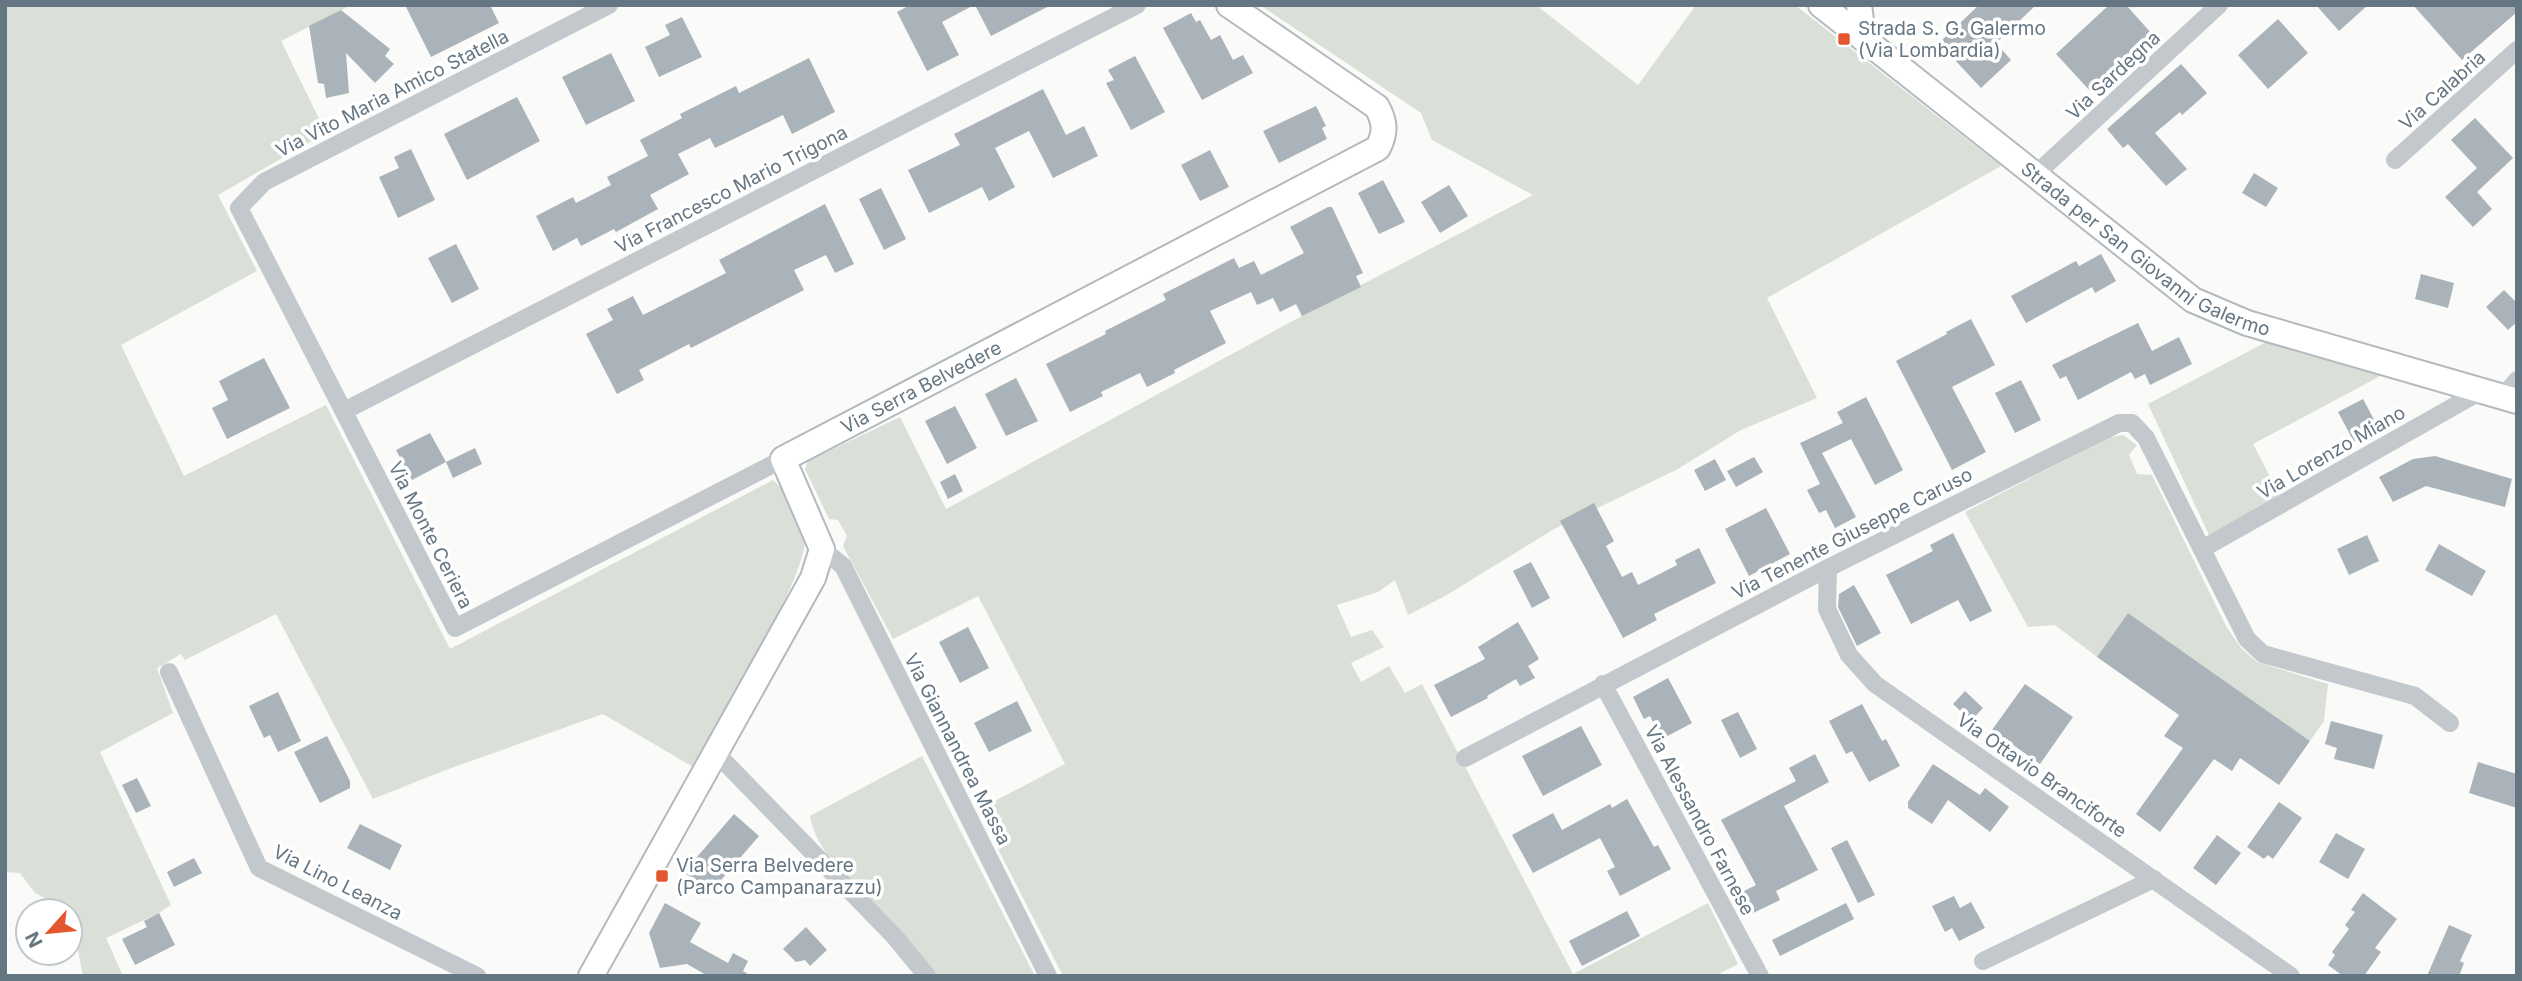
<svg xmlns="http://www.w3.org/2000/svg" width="2522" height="981" font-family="Inter,sans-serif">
	<rect width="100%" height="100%" fill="#fafaf8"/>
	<!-- green -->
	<path fill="#dadfd7" d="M5 5H351L281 41 326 133 218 195 257 271 121 345 184 476 326 405 450 649 773 480C786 492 802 516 805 535 811 572 715 726 693 767L603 714 443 771 373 799 276 614 185 660 181 654 157 668 173 713 100 752 171 905 159 913 106 938 123 976H83L70 911 35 893 20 873 5 872Z
		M1260 5H1536L1638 85 1696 5H1795L2001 166 1767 298 1817 398 1741 430 1676 470 1554 529 1445 596 1408 615 1395 580 1378 592 1337 605 1351 637 1372 630 1384 647 1351 663 1361 682 1389 666 1405 693 1422 684 1573 974 1708 903 1738 964 1715 976H1063L978 810 1065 764 978 596 893 639 843 546 847 536 838 520 829 519 805 469 808 461 900 417 946 509 1302 316 1533 195 1432 140 1421 113Z
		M2272 339 2386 373 2253 444 2280 496 2209 535 2148 404Z
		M2123 435 2137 445 2129 455 2137 474 2152 475 2226 626 2241 648 2257 662 2328 684 2324 721 2310 741 2128 613 2097 657 2055 625 2028 627 1965 512 2110 437Z
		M922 756 1035 976H934C921 960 909 944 896 929 869 900 815 855 810 816Z"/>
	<!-- building -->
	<path fill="#aab3b9" d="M405 5H490L499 23 431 57Z
		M910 5H974L942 22 959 55 927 71 897 12Z
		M975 5H1051L991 36Z
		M1979 5H2036L1996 43 2011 60 1981 88 1939 43Z
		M2109 5H2126L2153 35 2091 92 2056 54Z
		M2316 5H2368L2339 31Z
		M2413 5H2517V12L2462 60Z
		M341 10 390 49 385 56 394 64 375 83 346 53 349 93 326 98 324 84 318 83 309 26Z
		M1191 13 1196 22 1200 20 1211 40 1220 35 1233 60 1243 55 1253 73 1202 100 1163 28Z
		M682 17 702 57 659 77 645 47 670 35 665 25Z
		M2278 19 2308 53 2268 89 2238 55Z
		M611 53 635 101 586 125 562 77Z
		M1135 56 1165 112 1131 130 1106 83 1114 80 1108 70Z
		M809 58 835 112 792 134 783 115 715 148 710 138 678 154 689 174 650 195 658 209 616 232 614 229 581 246 577 238 553 251 536 216 573 197 576 203 611 185 607 177 648 156 640 140 682 118 680 114 736 86 739 93Z
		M2181 64 2207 93 2182 115 2180 112 2155 133 2187 169 2166 186 2128 144 2123 148 2107 129Z
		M1043 89 1066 135 1084 126 1098 156 1053 178 1029 131 995 148 1015 187 989 201 982 187 929 213 908 170 960 145 954 134Z
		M517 97 540 141 467 180 444 134Z
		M1316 106 1326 126 1322 128 1327 139 1279 163 1263 131Z
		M2475 118 2513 158 2477 192 2492 209 2473 227 2445 197 2477 168 2451 140Z
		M411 149 435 200 398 218 379 177 399 168 394 157Z
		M1210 150 1229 187 1200 201 1181 165Z
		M2254 173 2278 188 2266 207 2242 193Z
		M1383 180 1405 222 1379 234 1358 193Z
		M1449 185 1468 216 1440 233 1421 202Z
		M881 188 906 239 884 250 859 199Z
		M825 204 854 264 835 273 826 255 794 270 804 290 691 348 689 344 639 370 644 380 617 394 586 334 613 320 607 309 633 296 643 315 726 273 719 260Z
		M1328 207H1332L1363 273 1356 276 1361 287 1302 316 1296 304 1280 312 1273 298 1257 305 1251 292 1210 311 1226 343 1174 370 1175 373 1147 387 1140 373 1101 392 1103 396 1070 412 1046 364 1106 334 1105 331 1166 300 1163 294 1234 258 1239 268 1254 261 1261 275 1304 253 1290 227Z
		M456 244 479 289 452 303 428 258Z
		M2101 254 2116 281 2095 293 2092 287 2026 323 2011 296 2076 261 2079 266Z
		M2421 274 2454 283 2448 308 2415 299Z
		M2504 290 2517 303V322L2508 330 2486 307Z
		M1971 319 1995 365 1952 387 1986 452 1952 470 1896 361 1947 334 1946 332Z
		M2138 323 2152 351 2179 337 2192 364 2150 385 2145 374 2135 379 2131 372 2078 400 2066 376 2060 379 2052 365Z
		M264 358 290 408 227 439 212 408 228 400 219 381Z
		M1016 378 1038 421 1006 436 985 394Z
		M2021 380 2041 420 2015 433 1995 393Z
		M1866 397 1903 470 1875 485 1851 439 1822 453 1856 517 1835 528 1826 510 1819 513 1807 490 1820 484 1800 443 1843 423 1837 412Z
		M2363 399 2379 429 2354 442 2338 412Z
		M955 406 977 448 947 464 925 421Z
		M430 433 446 462 412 480 396 450Z
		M475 448 482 464 453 478 446 462Z
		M2435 456 2512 479 2505 507 2426 486 2393 502 2379 477 2413 459Z
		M1754 457 1763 472 1736 487 1727 471Z
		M1715 459 1726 480 1705 491 1694 470Z
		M955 474 963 491 948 499 940 482Z
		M1594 503 1614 541 1606 546 1622 577 1632 572 1638 585 1677 565 1675 560 1699 548 1716 583 1654 614 1657 620 1623 638 1560 521Z
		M1766 508 1790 554 1749 576 1725 529Z
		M1953 533 1992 611 1970 622 1958 600 1911 624 1886 575 1933 551 1930 545Z
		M2367 535 2379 561 2349 575 2337 549Z
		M2439 544 2486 571 2472 596 2425 570Z
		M1531 562 1550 598 1532 608 1513 571Z
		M1854 585 1881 633 1857 646 1838 607 1839 594Z
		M2128 613 2310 741 2279 785 2240 758 2232 771 2214 759 2160 832 2136 814 2183 748 2164 736 2179 715 2097 657Z
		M1518 622 1539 659 1528 666 1535 678 1520 686 1516 679 1487 696 1488 698 1451 717 1434 685 1485 659 1478 647Z
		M968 627 989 668 960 683 939 642Z
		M1668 678 1692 723 1662 739 1650 716 1644 719 1633 697Z
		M2025 684 2073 717 2040 764 1992 730Z
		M1965 691 1983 708 1971 721 1953 704Z
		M278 692 301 741 278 752 270 735 264 738 249 706Z
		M1017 701 1032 731 989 752 974 723Z
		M1862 704 1882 741 1886 739 1900 766 1869 782 1852 751 1846 754 1829 721Z
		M1738 712 1757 749 1740 758 1721 720Z
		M2331 721 2383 735 2374 769 2334 759 2337 748 2325 744Z
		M1581 726 1602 765 1543 796 1522 756Z
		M327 736 350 781V788L320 803 294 752Z
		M1815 754 1829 782 1784 806 1818 870 1776 891 1780 900 1753 913 1742 892 1756 885 1721 820 1796 781 1789 768Z
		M2478 762 2517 774V808L2469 793Z
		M1933 764 1980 795 1985 788 2009 807 1990 832 1948 800 1932 824 1908 808V802Z
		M137 778 151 806 136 813 122 785Z
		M1627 799 1654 847 1658 845 1671 869 1620 896 1607 871 1615 867 1600 838 1533 873 1512 835 1553 813 1562 830 1610 804 1612 808Z
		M2279 802 2302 818 2273 859 2268 855 2264 859 2247 847Z
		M734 814 759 836 709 894 684 872Z
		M360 824 402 845 390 870 347 848Z
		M2336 833 2365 849 2348 879 2319 862Z
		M2217 835 2241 853 2216 885 2193 868Z
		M1847 840 1875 895 1858 903 1831 848Z
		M194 858 202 873 174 887 167 872Z
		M2363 893 2397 919 2375 948 2381 952 2364 976H2343L2328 965 2335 955 2332 952 2349 929 2345 925 2355 912 2351 910Z
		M1954 896 1960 908 1971 902 1985 928 1959 941 1952 928 1945 932 1932 906Z
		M665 903 701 923 690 942 728 963 733 953 748 961 743 971 751 976H708L687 964 660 968 649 933Z
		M1846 903 1854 919 1780 956 1772 940Z
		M1627 911 1640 936 1582 966 1569 941Z
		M159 913 175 945 135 965 122 939 147 927 144 921Z
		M2449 925 2472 935 2460 961 2464 963 2459 976H2427Z
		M806 927 827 950 810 966 805 960 796 962 783 949Z"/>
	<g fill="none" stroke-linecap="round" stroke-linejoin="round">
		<!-- secondary casing -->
		<g stroke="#b3babf" stroke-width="28">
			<g id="secondary">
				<path id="s1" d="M1821 5 2193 300 2247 323 2517 401"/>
				<path d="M1859 5 1862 28 1872 45"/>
				<path id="s2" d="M591 976 813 578 822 549 783 459 1378 148C1386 132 1385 122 1377 107L1229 5"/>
			</g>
		</g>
		<!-- street -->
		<path stroke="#c3c8cc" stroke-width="18" d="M609 5 264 182 239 208 455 628 783 459
			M2395 160 2517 50
			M2035 175 2219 5
			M2503 397 2517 380
			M344 411 1137 5
			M822 549 843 566 1048 976
			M2202 549 2481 391
			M1828 568 1827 609 1849 655 1875 684 2291 976
			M169 672 259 868 477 976
			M1603 684 1760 976
			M715 752 894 936 927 976
			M1465 758 1828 568 2119 423H2132L2146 438 2247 639 2263 654 2415 696 2450 723
			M1983 961 2154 879"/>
		<!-- secondary -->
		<use href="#secondary" stroke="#fff" stroke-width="24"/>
	</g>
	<!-- markers -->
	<g fill="#e4572e" stroke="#fff" stroke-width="2.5">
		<rect x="1837" y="32" width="14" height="14" rx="3.5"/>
		<rect x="655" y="869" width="14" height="14" rx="3.5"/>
	</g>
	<g text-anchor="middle" stroke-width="7" stroke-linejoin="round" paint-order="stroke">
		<!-- poi labels -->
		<g font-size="19" fill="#657683" stroke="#fff" text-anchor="start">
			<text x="1858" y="35">Strada S. G. Galermo<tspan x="1858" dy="22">(Via Lombardia)</tspan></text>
			<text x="676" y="872">Via Serra Belvedere<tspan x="676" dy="22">(Parco Campanarazzu)</tspan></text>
		</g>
		<!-- street labels -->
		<g font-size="19" fill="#657683" stroke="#fff">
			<text transform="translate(2113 75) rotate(-43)" y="7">Via Sardegna</text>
			<text transform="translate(2442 90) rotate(-42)" y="7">Via Calabria</text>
			<text transform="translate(392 93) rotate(-27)" y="7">Via Vito Maria Amico Statella</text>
			<text transform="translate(731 189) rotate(-27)" y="7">Via Francesco Mario Trigona</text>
			<text dy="7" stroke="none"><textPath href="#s1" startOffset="408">Strada per San Giovanni Galermo</textPath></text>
			<text dy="7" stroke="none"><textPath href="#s2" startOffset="740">Via Serra Belvedere</textPath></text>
			<text transform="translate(2331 452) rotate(-30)" y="7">Via Lorenzo Miano</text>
			<text transform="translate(1852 533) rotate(-27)" y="7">Via Tenente Giuseppe Caruso</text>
			<text transform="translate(431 535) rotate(63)" y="7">Via Monte Ceriera</text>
			<text transform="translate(958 749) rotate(63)" y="7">Via Giannandrea Massa</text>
			<text transform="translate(2042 775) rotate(35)" y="7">Via Ottavio Branciforte</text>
			<text transform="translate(1700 820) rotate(62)" y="7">Via Alessandro Farnese</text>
			<text transform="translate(338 882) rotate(27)" y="7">Via Lino Leanza</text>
		</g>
	</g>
	<!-- border -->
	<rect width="2522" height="981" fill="none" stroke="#657683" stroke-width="14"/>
	<!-- north arrow -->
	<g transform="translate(49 932) rotate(243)"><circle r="33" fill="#ffffff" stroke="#c1c8cd" stroke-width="2"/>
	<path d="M0-5L12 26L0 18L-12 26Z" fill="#e4572e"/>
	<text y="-10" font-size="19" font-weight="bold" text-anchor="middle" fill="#657683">N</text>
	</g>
</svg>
